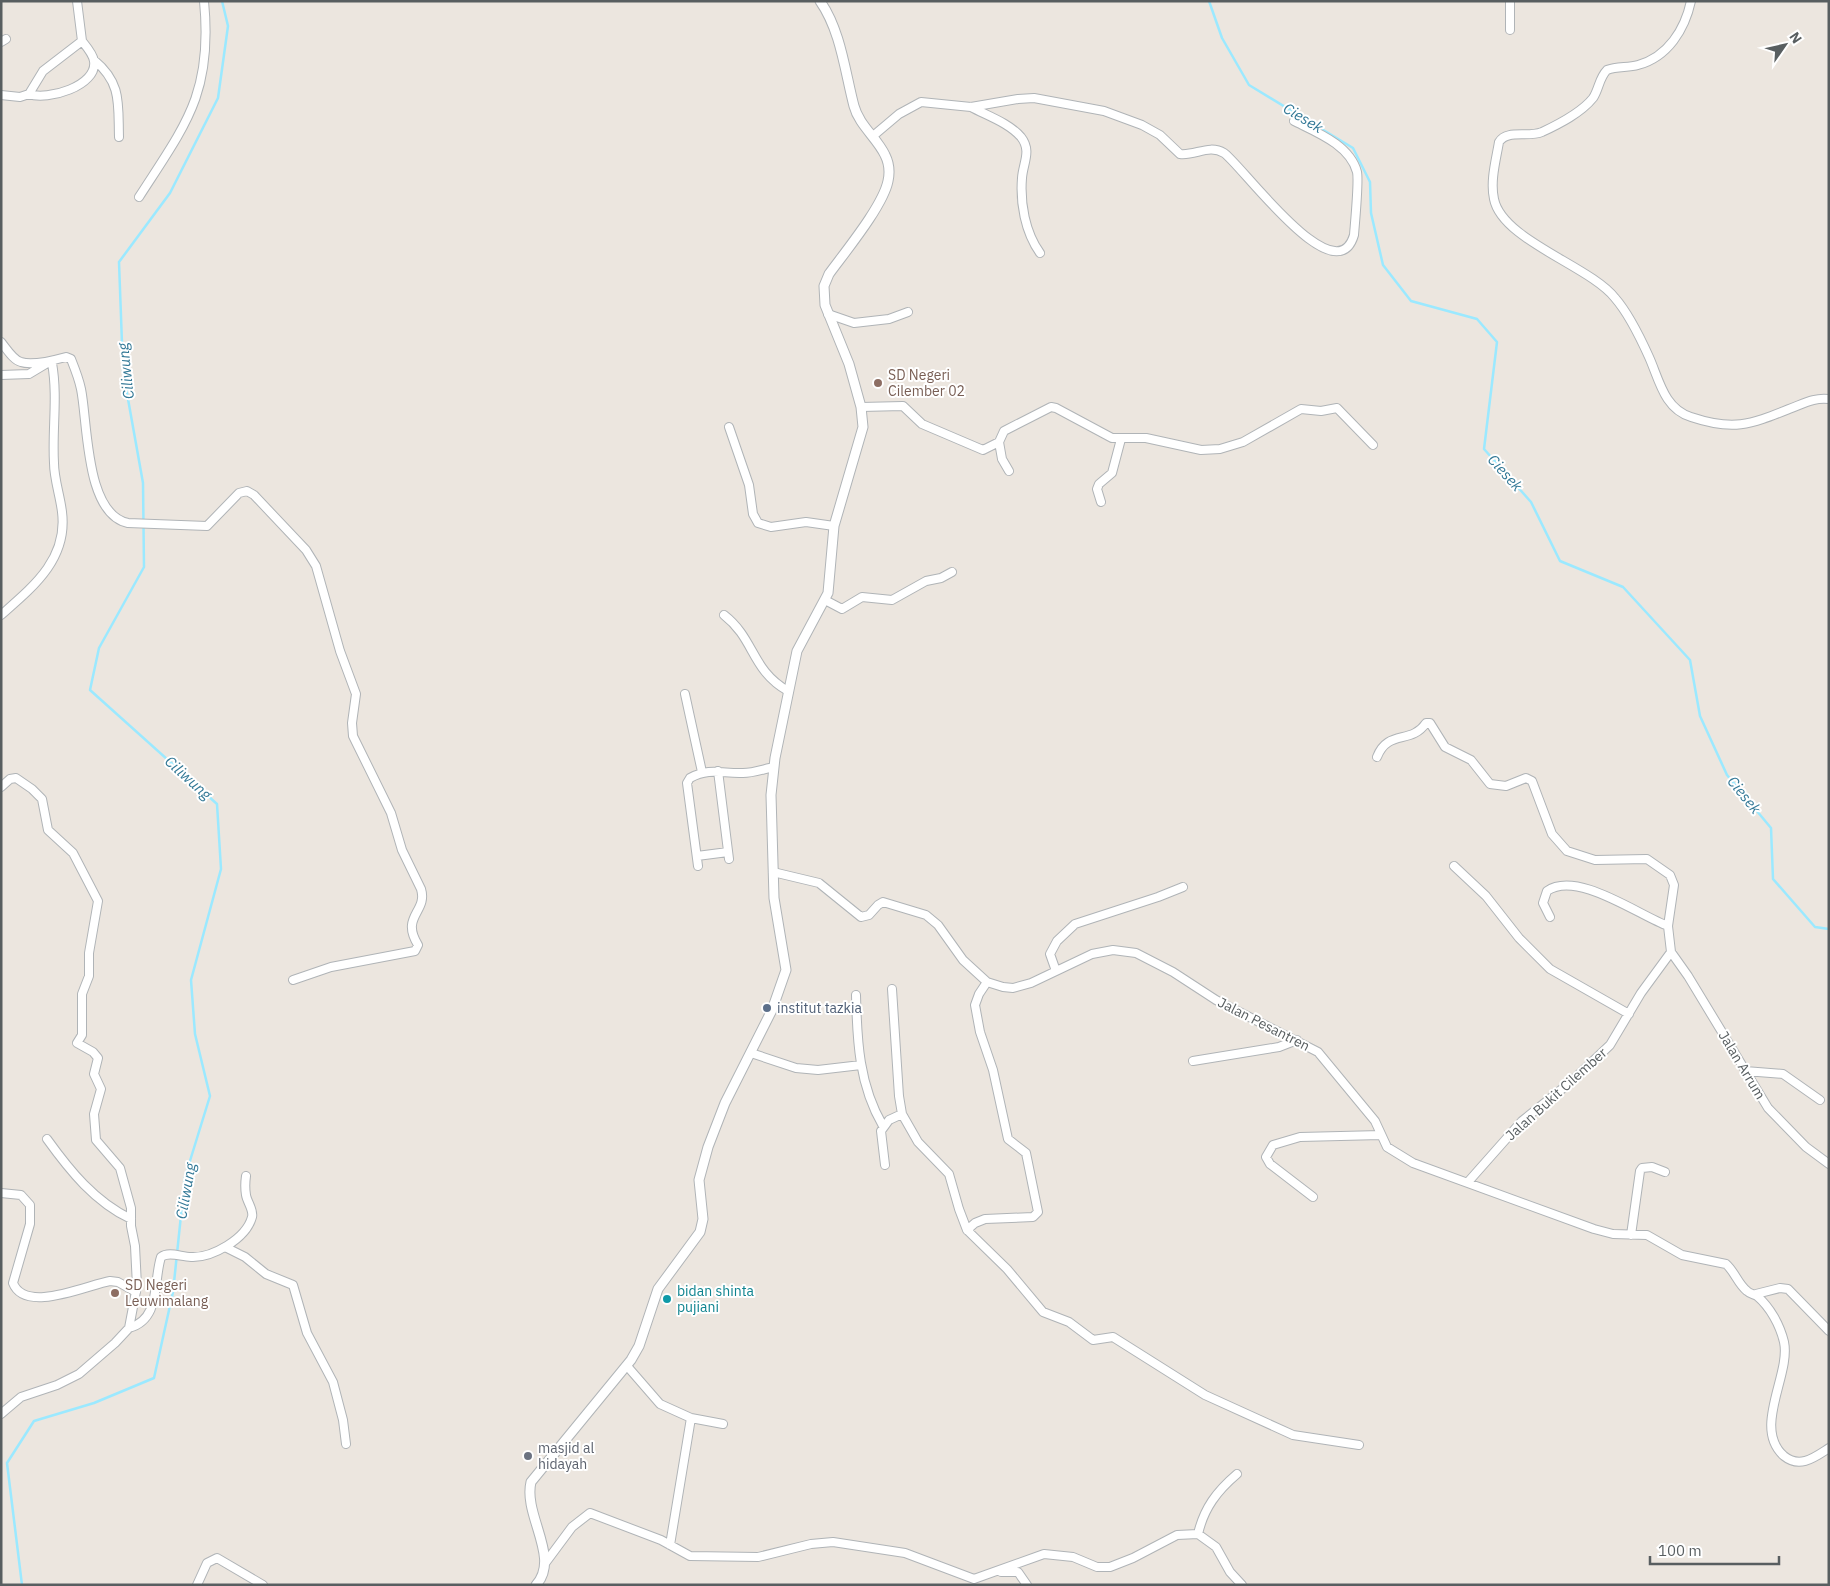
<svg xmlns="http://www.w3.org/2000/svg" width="1830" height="1586" font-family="'IBM Plex Sans',sans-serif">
	<rect width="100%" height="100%" fill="#ece6df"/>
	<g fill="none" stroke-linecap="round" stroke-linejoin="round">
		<!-- stream -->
		<path stroke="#9be9ff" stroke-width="2.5" d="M1209 1 1222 38 1249 85 1353 148 1370 182 1371 213 1383 265 1411 301 1477 319 1497 342 1484 449 1531 502 1560 561 1623 587 1690 660 1700 716 1727 775 1771 828 1773 879 1815 927 1829 929
			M22 1585 7 1463 34 1421 94 1403 154 1378 173 1292 185 1177 210 1096 195 1034 191 980 221 869 217 804 90 690 99 648 144 567 143 483 123 371 119 262 170 193 218 98 228 26 222 1"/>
		<!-- minor casing -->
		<g stroke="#b0b4b7" stroke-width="10">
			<path id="minor" d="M1691 1C1685 29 1668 57 1638 65 1628 68 1617 66 1607 70 1599 78 1599 89 1593 98 1581 113 1559 124 1542 132 1528 138 1507 129 1499 142 1496 160 1490 181 1494 199 1502 240 1590 266 1615 298 1629 314 1640 337 1649 357 1659 379 1664 409 1691 417 1733 431 1749 425 1789 409 1803 404 1814 397 1829 399
				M1510 30V1
				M1 42 6 39
				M94 60C122 83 118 104 119 137
				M29 94C47 101 98 86 94 61 93 54 86 46 82 41
				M1 95 20 97 29 94 43 71 82 41 77 1
				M971 107C988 116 1009 123 1021 137 1032 151 1023 163 1022 178 1020 203 1025 232 1040 253
				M873 136 899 114 921 102 971 107 1018 99 1034 98 1104 111 1142 125 1160 135 1180 154C1195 156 1209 144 1224 153 1240 163 1336 297 1354 235 1355 222 1359 181 1357 172 1350 145 1316 132 1294 121
				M139 197C186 124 213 93 204 1
				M828 314 854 323 889 319 908 312
				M1 342C6 348 13 360 21 362 32 366 55 360 66 357L71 359C75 369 79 379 81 389 88 423 85 514 128 523L207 526 239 493 247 491 254 495 306 550 316 566 340 651 356 694 352 723 353 736 391 813 402 850 421 889C428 912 400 916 418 945L415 951 331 967 293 980
				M1 375 29 374 49 362 52 363C58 397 52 429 54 463 54 479 60 495 62 512 68 559 33 587 1 615
				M861 407 903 406 922 424 983 450 999 442 1004 431 1051 407 1056 408 1112 438H1146L1201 450 1220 449 1243 442 1301 409 1321 411 1337 408 1373 445
				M729 427 749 485 753 514 758 523 771 527 806 522 834 526
				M999 442 1002 459 1009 471
				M1101 502 1097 489 1099 484 1112 473 1121 439
				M825 600 842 609 862 597 892 600 926 581 941 578 952 572
				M724 615C755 639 751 670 788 691
				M685 694 702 772
				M1377 757C1388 729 1411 745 1426 723H1430L1445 747 1471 760 1490 784 1506 786 1526 778 1532 781 1552 834 1567 851 1595 860 1647 859 1670 875 1674 885 1668 926 1671 952 1688 976 1768 1108 1806 1147 1829 1164
				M718 771 729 859
				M1 787 10 779 16 778 32 789 42 799 48 830 73 853 98 901 89 953V976L82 994V1035L77 1043 93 1052 98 1058 94 1074 101 1089 94 1114 96 1140 120 1168 131 1208V1226L135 1246 137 1286 129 1328 115 1343 79 1374 57 1385 21 1397 1 1414
				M697 856 728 852
				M698 866 687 783 690 778C710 767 723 774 743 773 753 773 764 769 774 767
				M1454 866 1486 896 1519 938 1550 969 1629 1014
				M773 872 819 883 861 917 869 915 878 905 883 902 926 915 938 925 963 960 987 982 1003 987 1013 988 1031 983 1092 954 1113 950 1136 953 1173 972 1216 1000 1318 1052 1375 1121 1387 1147 1413 1163 1594 1229 1613 1234 1647 1235 1682 1255 1726 1264C1735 1272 1738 1284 1747 1291 1750 1294 1754 1294 1757 1296 1770 1307 1780 1325 1784 1342 1791 1375 1752 1428 1784 1456 1800 1469 1815 1457 1829 1448
				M1550 917 1543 903 1547 891C1577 870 1638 915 1668 926
				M1056 971 1050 954 1057 941 1075 924 1158 897 1183 887
				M987 982 979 994 975 1005 980 1032 993 1070 1008 1139 1026 1153 1038 1212 1033 1217 985 1219 975 1223 967 1230 1007 1269 1043 1312 1069 1322 1093 1340 1113 1337 1205 1395 1293 1435 1359 1445
				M892 989 899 1096 902 1114 918 1142 949 1174 959 1209 967 1230
				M856 995C857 1041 859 1085 883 1126
				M751 1053 796 1068 818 1070 861 1065
				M1193 1061 1279 1047 1297 1040
				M1745 1071 1783 1074 1820 1100
				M47 1139C70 1171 95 1202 131 1219
				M885 1165 881 1131 889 1120 902 1114
				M1468 1182 1522 1121 1572 1081 1610 1045 1641 993 1671 952
				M1 1193 21 1195 30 1205V1224L13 1283C25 1314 87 1285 110 1281L118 1282 136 1292
				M1313 1197 1270 1164 1266 1157 1273 1145 1300 1137 1381 1135
				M1631 1235 1640 1171 1642 1168 1652 1167 1665 1172
				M225 1247 245 1257 266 1274 293 1285 307 1333 333 1382 343 1420 346 1444
				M1756 1294 1780 1288 1788 1289 1829 1331
				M129 1328C161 1319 153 1282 161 1257 169 1251 181 1257 191 1257 212 1258 246 1239 252 1217 254 1210 247 1202 246 1195 245 1189 245 1183 246 1176
				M627 1366 660 1404 691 1418 723 1424
				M1198 1534 1216 1547 1230 1572 1242 1585
				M670 1545 691 1418
				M546 1562 572 1527 590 1513 661 1540 690 1556 758 1557 811 1544 833 1542 905 1553 974 1579 1044 1554 1073 1557 1097 1567H1110L1133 1558 1177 1535 1198 1534C1204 1508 1217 1491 1237 1474
				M1001 1572H1018L1027 1585
				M197 1585 207 1563 217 1558 263 1585"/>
		</g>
		<!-- tertiary casing -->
		<g stroke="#b0b4b7" stroke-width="11">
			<path id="tertiary" d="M536 1585C561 1558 523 1515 531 1482L631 1360 639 1346 658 1289 700 1232 703 1219 699 1180 708 1147 725 1103 772 1010 786 970 774 898 771 795 775 758 797 651 828 593 834 526 863 427 861 407 849 364 825 305 824 286 829 274C845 252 883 206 888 181 890 172 889 163 885 155 877 138 859 125 854 106 845 72 841 31 820 1"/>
		</g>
		<!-- minor -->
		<use href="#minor" stroke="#fff" stroke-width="8"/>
		<!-- tertiary -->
		<use href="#tertiary" stroke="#fff" stroke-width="9"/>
	</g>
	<!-- markers -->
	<g fill="#8d6e63" stroke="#fff" stroke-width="2">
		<circle cx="878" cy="383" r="5"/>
		<circle cx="115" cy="1293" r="5"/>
	</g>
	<circle fill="#5c6f8a" stroke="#fff" stroke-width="2" cx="767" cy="1008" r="5"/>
	<circle fill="#0f9aa8" stroke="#fff" stroke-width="2" cx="667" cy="1299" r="5"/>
	<circle fill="#6b7280" stroke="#fff" stroke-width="2" cx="528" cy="1456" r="5"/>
	<g text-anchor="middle" stroke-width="4" stroke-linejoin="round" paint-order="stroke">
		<!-- education labels -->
		<g font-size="14" fill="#785e54" stroke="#fff" text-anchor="start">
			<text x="888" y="380">SD Negeri<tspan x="888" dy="16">Cilember 02</tspan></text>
			<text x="125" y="1290">SD Negeri<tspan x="125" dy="16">Leuwimalang</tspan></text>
		</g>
		<!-- service labels -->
		<g font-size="14" fill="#4e5e75" stroke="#fff" text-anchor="start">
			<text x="777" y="1013">institut tazkia</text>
		</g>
		<!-- street labels -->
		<g font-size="14" fill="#585e60" stroke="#fff">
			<text transform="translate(1264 1024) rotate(27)" y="5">Jalan Pesantren</text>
			<text transform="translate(1742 1065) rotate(59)" y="5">Jalan Arrum</text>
			<text transform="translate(1556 1094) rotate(-42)" y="5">Jalan Bukit Cilember</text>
		</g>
		<!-- culture labels -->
		<g font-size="14" fill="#0d838f" stroke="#fff" text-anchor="start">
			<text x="677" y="1296">bidan shinta<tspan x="677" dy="16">pujiani</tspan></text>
		</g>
		<!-- worship labels -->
		<g font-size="14" fill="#5b616d" stroke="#fff" text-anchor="start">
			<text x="538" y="1453">masjid al<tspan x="538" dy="16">hidayah</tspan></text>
		</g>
		<!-- water labels -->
		<g font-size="15" font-style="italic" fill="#327896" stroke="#fff">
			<text transform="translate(1303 118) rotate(31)" y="5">Ciesek</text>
			<text transform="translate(126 371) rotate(-96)" y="5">Ciliwung</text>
			<text transform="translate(1505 473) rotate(48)" y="5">Ciesek</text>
			<text transform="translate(188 778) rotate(42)" y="5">Ciliwung</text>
			<text transform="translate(1744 795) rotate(51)" y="5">Ciesek</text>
			<text transform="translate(186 1191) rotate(-80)" y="5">Ciliwung</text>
		</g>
	</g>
	<!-- border -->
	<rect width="1830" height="1586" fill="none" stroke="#585e60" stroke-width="5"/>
	<!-- north arrow -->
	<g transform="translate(1785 45) rotate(56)" stroke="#ffffff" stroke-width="4" paint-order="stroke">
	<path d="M0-4L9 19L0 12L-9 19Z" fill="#585e60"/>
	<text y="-8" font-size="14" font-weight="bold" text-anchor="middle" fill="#585e60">N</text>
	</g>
	<!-- scale -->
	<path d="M1650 1556v8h129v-8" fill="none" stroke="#585e60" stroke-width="2.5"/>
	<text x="1658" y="1556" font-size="15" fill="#585e60" stroke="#ffffff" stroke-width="4" paint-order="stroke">100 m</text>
</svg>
